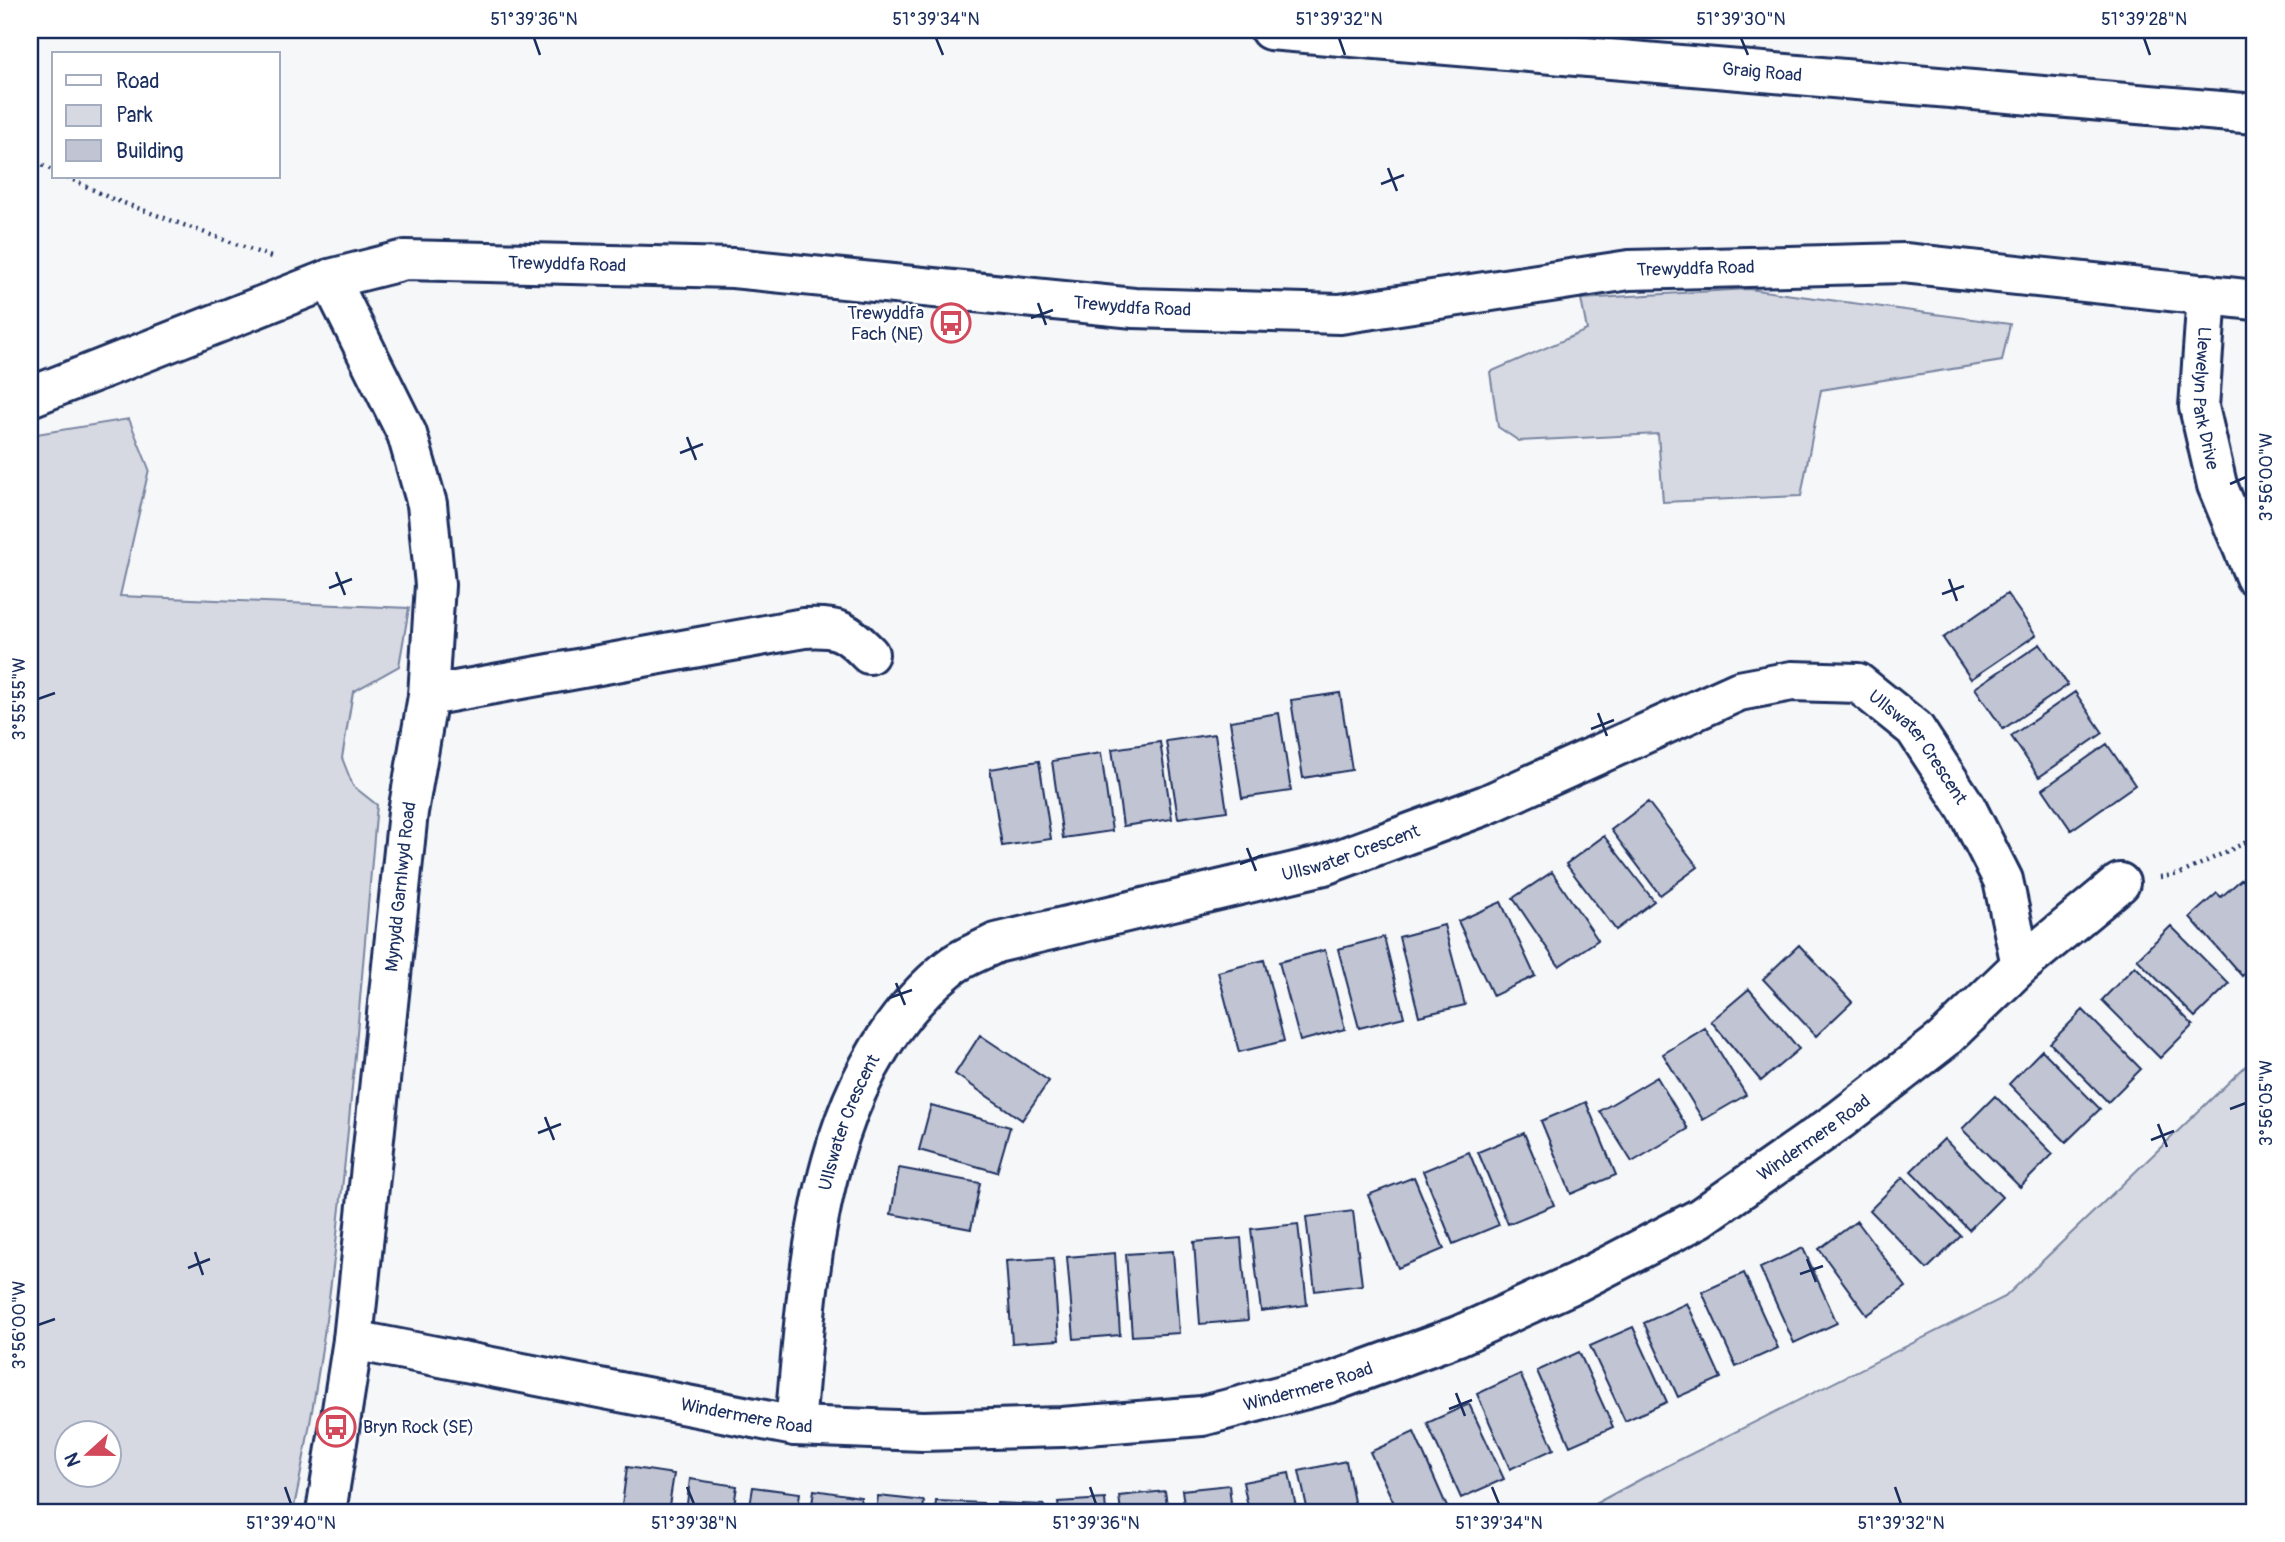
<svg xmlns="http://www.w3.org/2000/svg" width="2285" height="1542" font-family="Pangolin,sans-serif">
	<rect width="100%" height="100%" fill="#f6f7f9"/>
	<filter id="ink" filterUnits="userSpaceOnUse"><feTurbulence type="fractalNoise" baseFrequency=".0143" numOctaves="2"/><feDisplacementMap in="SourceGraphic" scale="14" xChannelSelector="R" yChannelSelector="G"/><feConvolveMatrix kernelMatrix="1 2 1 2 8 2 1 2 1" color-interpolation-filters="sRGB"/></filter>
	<g filter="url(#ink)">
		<!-- green -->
		<path fill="#d6d9e2" stroke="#7884a0" stroke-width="2" fill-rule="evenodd" d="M1748 289 2010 324 2002 361 1821 390 1801 496 1663 502 1658 434 1519 441 1498 427 1490 372 1587 330 1581 299Z
			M129 419 149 469 120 596 409 608 399 666 353 692 342 758 353 786 377 805C355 1041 342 1280 293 1512H30V435ZM66 1434H108V1476H66Z
			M2255 1057V1512H1580L1643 1478 2005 1297Z"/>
		<!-- building -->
		<path fill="#c0c4d3" stroke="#1b2f5e" stroke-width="2" d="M2007 594 2036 635 1971 679 1943 638Z
			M2040 644 2068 685 2003 729 1975 688Z
			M2075 692 2103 733 2039 777 2011 736Z
			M1340 693 1352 770 1303 778 1291 700Z
			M1279 713 1291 791 1242 798 1230 721Z
			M1215 734 1227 811 1178 818 1166 741Z
			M1160 742 1172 819 1123 826 1112 749Z
			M2107 744 2135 785 2071 830 2043 789Z
			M1101 753 1112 831 1063 838 1052 761Z
			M1039 761 1051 839 1002 846 990 769Z
			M1648 802 1698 867 1660 895 1611 830Z
			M1604 836 1654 901 1616 930 1566 864Z
			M1552 872 1598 940 1559 966 1513 898Z
			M2242 879 2255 894V965L2242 976 2190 917 2217 893 2221 897Z
			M1501 902 1535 976 1493 996 1458 921Z
			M1444 925 1465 1005 1419 1016 1399 937Z
			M2171 926 2229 984 2195 1017 2137 959Z
			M1384 937 1404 1017 1359 1028 1338 949Z
			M1799 945 1852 1002 1816 1036 1763 979Z
			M1325 950 1345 1029 1300 1041 1279 962Z
			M1264 960 1284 1041 1239 1052 1218 972Z
			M2135 966 2193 1025 2160 1058 2102 1000Z
			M1749 989 1799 1049 1761 1081 1711 1021Z
			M2083 1010 2141 1069 2108 1102 2050 1043Z
			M1705 1028 1746 1095 1703 1120 1663 1054Z
			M980 1035 1049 1081 1022 1120 955 1074Z
			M2042 1050 2100 1109 2066 1142 2009 1084Z
			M1657 1077 1688 1129 1632 1162 1600 1111Z
			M1995 1096 2053 1154 2020 1187 1962 1129Z
			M1586 1102 1616 1175 1571 1194 1541 1121Z
			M931 1105 1010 1127 997 1172 919 1150Z
			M1524 1133 1554 1205 1508 1224 1478 1152Z
			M1944 1139 2002 1197 1969 1230 1911 1171Z
			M1469 1152 1499 1225 1453 1244 1423 1171Z
			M899 1168 980 1183 971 1229 891 1214Z
			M1414 1177 1444 1249 1398 1268 1368 1195Z
			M1903 1177 1961 1236 1927 1269 1870 1210Z
			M1353 1211 1362 1285 1315 1291 1306 1217Z
			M1857 1221 1906 1287 1867 1315 1819 1249Z
			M1298 1224 1307 1305 1261 1311 1251 1229Z
			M1241 1238 1248 1320 1200 1324 1194 1242Z
			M1803 1248 1837 1323 1794 1343 1760 1268Z
			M1173 1251 1179 1333 1132 1336 1126 1254Z
			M1115 1253 1120 1335 1074 1339 1067 1257Z
			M1053 1258 1059 1340 1012 1343 1006 1261Z
			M1744 1273 1778 1348 1736 1367 1702 1292Z
			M1687 1303 1721 1378 1678 1397 1644 1323Z
			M1633 1327 1667 1402 1625 1421 1590 1346Z
			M1579 1352 1613 1427 1570 1446 1537 1371Z
			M1520 1374 1554 1449 1510 1469 1477 1394Z
			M1469 1404 1504 1479 1461 1498 1427 1423Z
			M1414 1432 1447 1507 1436 1512H1398L1370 1452Z
			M1346 1461 1356 1512H1308L1299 1471Z
			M627 1467 674 1474 668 1512H621Z
			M1289 1473 1297 1512H1249L1243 1482Z
			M690 1479 737 1486 733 1512H686Z
			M1229 1485 1232 1512H1185L1182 1490Z
			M753 1487 800 1493 797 1512H749Z
			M814 1490 861 1497 859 1512H811Z
			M1165 1491 1168 1512H1121L1119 1496Z
			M878 1496 924 1501 923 1512H876Z
			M1105 1499 1106 1512H1059L1058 1502Z
			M936 1501 983 1503V1512H935Z
			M997 1503 1044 1505V1512H997Z"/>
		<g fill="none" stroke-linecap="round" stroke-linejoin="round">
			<!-- minor casing -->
			<g stroke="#1b2f5e" stroke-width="44">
				<g id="minor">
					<path id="s1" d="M1270 30 2255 114"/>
					<path id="s2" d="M2207 294 2199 407 2217 485 2255 577"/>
					<path id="s3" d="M30 397 330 279 405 260 733 268 1134 308 1340 314 1629 270 1904 263 2255 300"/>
					<path d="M428 696 804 628C837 626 846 630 869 654"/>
					<path id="s4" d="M353 1340 795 1426 923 1431 1062 1427 1202 1416 1329 1383 1458 1336 1577 1282 1700 1218 1840 1120 1943 1040 2021 965 2120 883"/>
					<path id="s5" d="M795 1426C809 1268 816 1076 949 968 962 957 981 951 996 943L1324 865 1486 805 1739 691 1792 681 1858 683 1915 729 1966 807 2003 880 2021 965"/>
					<path id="s6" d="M326 1512 353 1340 408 812 428 696 435 585 427 504 407 434 330 279"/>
				</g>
			</g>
			<!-- path -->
			<path stroke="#1b2f5e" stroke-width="4.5" stroke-dasharray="2 5" stroke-linecap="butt" d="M30 159 54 171
				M67 177 110 198 274 258
				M2160 877 2180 874 2255 838"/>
			<!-- minor -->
			<use href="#minor" stroke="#fff" stroke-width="38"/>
		</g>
	</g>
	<!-- ticks -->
	<path fill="none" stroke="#1b2f5e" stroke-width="2.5" d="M534 38 540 55M936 38 943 55M1339 38 1345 55M1741 38 1748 55M2144 38 2150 55M1388 168 1397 191M1381 184 1404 175M1038 303 1046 325M1031 318 1053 310M687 437 696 460M680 453 703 444M2230 484 2246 477M336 572 345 595M1949 579 1957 601M329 588 352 579M1942 594 1964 586M38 699 55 693M1598 713 1607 736M1591 729 1614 720M1247 848 1256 871M1240 864 1263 855M896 983 905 1005M889 998 912 990M2230 1109 2246 1103M545 1117 554 1140M2158 1124 2167 1147M538 1133 561 1124M2151 1140 2174 1131M195 1252 203 1275M1807 1259 1816 1282M188 1268 210 1259M1800 1274 1823 1266M38 1325 55 1319M1456 1393 1465 1416M1449 1409 1472 1400M285 1487 291 1504M687 1487 694 1504M1090 1487 1096 1504M1492 1487 1499 1504M1895 1487 1901 1504"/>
	<!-- icons -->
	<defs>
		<g id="bus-ring" transform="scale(2.0125)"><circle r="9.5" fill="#fff" stroke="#d1495b" stroke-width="1.5"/><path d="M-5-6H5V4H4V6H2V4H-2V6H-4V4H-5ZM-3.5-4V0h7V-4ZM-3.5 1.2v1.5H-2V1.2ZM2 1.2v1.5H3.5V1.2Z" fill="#d1495b"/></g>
	</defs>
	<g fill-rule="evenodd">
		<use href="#bus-ring" x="951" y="323"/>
		<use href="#bus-ring" x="336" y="1427"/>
	</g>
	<g text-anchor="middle" stroke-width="5" stroke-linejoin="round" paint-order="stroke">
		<!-- street labels -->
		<g font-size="18" fill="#1b2f5e" stroke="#fff">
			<text dy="6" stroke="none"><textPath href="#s1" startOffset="494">Graig Road</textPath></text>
			<text dy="6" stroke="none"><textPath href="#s3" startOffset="562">Trewyddfa Road</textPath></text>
			<text dy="6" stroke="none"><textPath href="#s3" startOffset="1696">Trewyddfa Road</textPath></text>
			<text dy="6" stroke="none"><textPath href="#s3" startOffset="1129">Trewyddfa Road</textPath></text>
			<text dy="6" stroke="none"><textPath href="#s2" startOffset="105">Llewelyn Park Drive</textPath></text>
			<text dy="6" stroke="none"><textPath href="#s5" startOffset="1547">Ullswater Crescent</textPath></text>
			<text dy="6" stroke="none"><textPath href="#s5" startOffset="917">Ullswater Crescent</textPath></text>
			<text dy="6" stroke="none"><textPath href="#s6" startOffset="630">Mynydd Garnlwyd Road</textPath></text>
			<text dy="6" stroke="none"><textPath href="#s5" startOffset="310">Ullswater Crescent</textPath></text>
			<text dy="6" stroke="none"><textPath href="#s4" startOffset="1535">Windermere Road</textPath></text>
			<text dy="6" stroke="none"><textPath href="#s4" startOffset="968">Windermere Road</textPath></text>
			<text dy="6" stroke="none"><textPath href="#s4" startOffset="401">Windermere Road</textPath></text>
		</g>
		<!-- poi labels -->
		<g font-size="18" fill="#1b2f5e" stroke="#fff" text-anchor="end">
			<text x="924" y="319">Trewyddfa<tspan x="924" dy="21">Fach (NE)</tspan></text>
			<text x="363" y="1433" text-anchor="start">Bryn Rock (SE)</text>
		</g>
	</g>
	<!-- margin -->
	<rect width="2285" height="1542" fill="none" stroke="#fff" stroke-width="77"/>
	<!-- legend -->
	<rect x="52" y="52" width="228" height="126" fill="#ffffff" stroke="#a4acbf" stroke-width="2"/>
	<rect x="66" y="75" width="35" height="10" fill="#ffffff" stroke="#a4acbf" stroke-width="2"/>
	<text x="116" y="88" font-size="21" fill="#1b2f5e">Road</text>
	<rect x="66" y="105" width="35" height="21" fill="#d6d9e2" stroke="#a4acbf" stroke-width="2"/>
	<text x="116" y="122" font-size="21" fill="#1b2f5e">Park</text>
	<rect x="66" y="140" width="35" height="21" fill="#c0c4d3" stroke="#a4acbf" stroke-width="2"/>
	<text x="116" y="158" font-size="21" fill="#1b2f5e">Building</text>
	<!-- north arrow -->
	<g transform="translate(88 1454) rotate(249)"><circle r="33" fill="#ffffff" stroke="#a4acbf" stroke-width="2"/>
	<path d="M0-5L12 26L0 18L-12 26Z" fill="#d1495b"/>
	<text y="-10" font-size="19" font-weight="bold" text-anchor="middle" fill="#1b2f5e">N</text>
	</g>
	<rect x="38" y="38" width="2208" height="1466" fill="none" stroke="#1b2f5e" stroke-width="2.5"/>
	<g font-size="18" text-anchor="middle" fill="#1b2f5e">
		<text x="534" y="25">51°39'36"N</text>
		<text x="936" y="25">51°39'34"N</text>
		<text x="1339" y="25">51°39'32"N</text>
		<text x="1741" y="25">51°39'30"N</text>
		<text x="2144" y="25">51°39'28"N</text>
		<text transform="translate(2266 477) rotate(-90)" y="6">3°56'00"W</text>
		<text transform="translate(19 699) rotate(-90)" y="6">3°55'55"W</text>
		<text transform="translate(2266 1103) rotate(-90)" y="6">3°56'05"W</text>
		<text transform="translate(19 1325) rotate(-90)" y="6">3°56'00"W</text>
		<text x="291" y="1529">51°39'40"N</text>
		<text x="694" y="1529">51°39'38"N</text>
		<text x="1096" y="1529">51°39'36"N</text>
		<text x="1499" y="1529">51°39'34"N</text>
		<text x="1901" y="1529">51°39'32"N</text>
	</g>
</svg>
